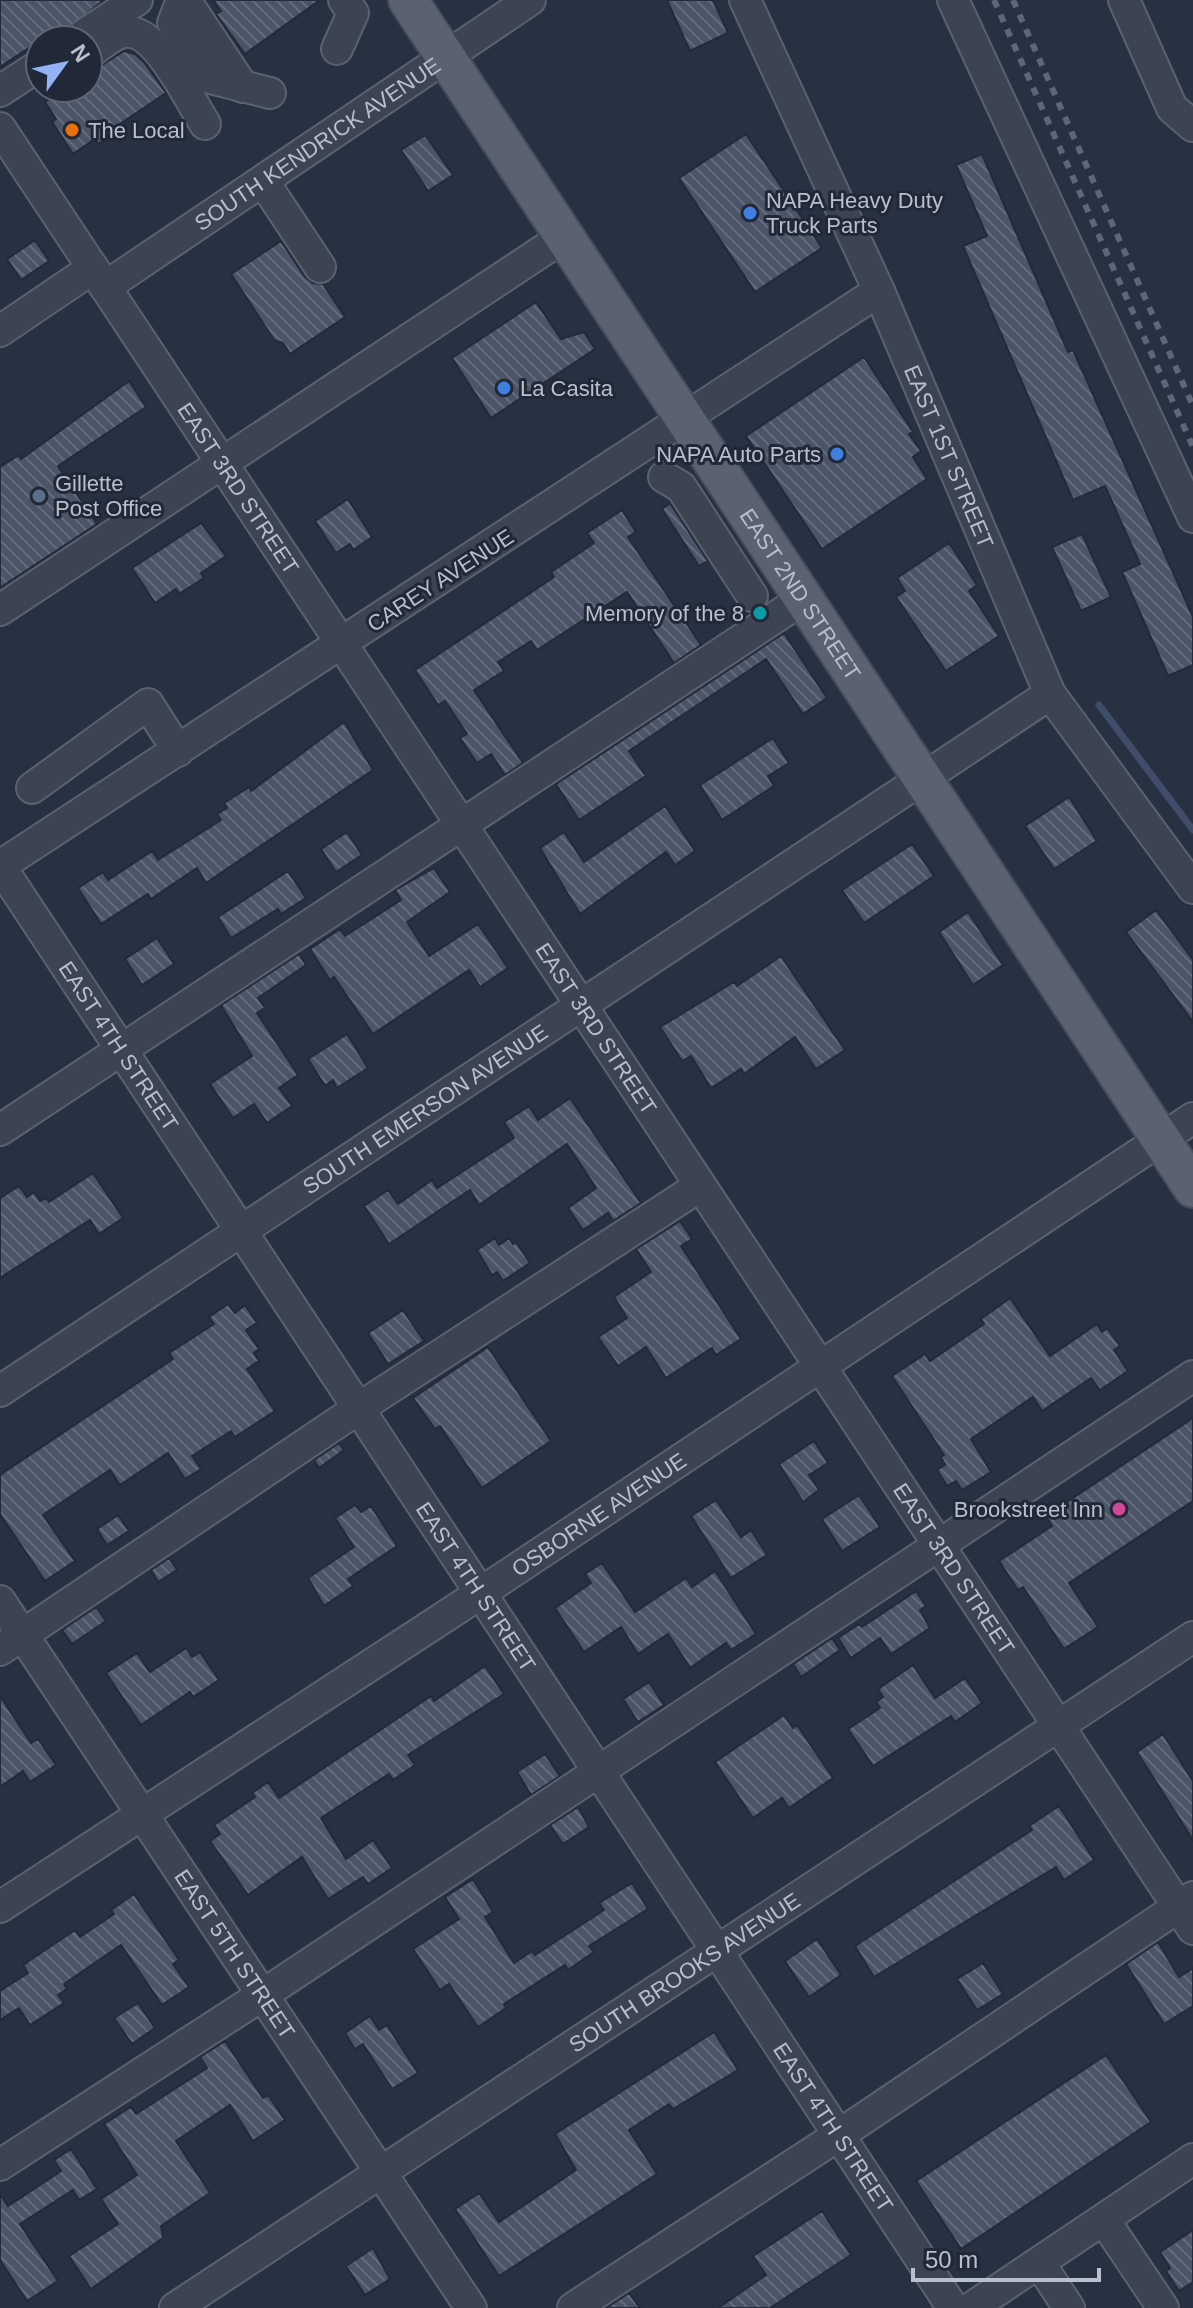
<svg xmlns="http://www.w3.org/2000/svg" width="1193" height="2308" font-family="Arial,sans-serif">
	<defs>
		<pattern id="building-back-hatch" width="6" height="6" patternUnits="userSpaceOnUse" patternTransform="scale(2)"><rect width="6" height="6" fill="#4c5568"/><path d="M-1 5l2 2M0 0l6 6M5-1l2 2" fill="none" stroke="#646c7c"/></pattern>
	</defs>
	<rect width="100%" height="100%" fill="#283142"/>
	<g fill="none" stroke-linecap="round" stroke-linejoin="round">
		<!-- stream -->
		<path stroke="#3f4d6a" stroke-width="7" d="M1099 705 1193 830"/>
	</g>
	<!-- building -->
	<path fill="url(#building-back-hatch)" stroke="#232a39" stroke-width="2" d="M0 0H104L61 34 58 29 0 67Z
		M213 0H320L245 54 216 14 221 11Z
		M667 0H713L728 33 690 51Z
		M124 51 135 54 144 62 166 93 117 126 120 130 98 144 95 139 73 154 52 122 56 119 45 102 54 96 49 88H88V74Z
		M746 134 822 248 755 292 679 178Z
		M425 135 453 175 428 191 401 150Z
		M982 154 1068 352 1073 350 1193 617V665L1168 676 1122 572 1140 564 1105 486 1073 500 963 246 987 236 956 165Z
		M35 240 49 261 21 280 7 259Z
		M281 241 305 277 313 283 323 284 345 317 290 354 283 343 274 340 231 274Z
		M536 302 561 339 584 332 595 349 491 418 452 358Z
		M864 357 913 432 909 434 921 451 913 457 927 479 822 549 746 436Z
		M129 381 146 407 58 466 97 524 0 588V467L19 455 21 459Z
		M348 499 372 537 353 550 350 544 336 553 315 521Z
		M670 503 708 561 699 566 662 509Z
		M622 510 636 532 628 537 701 645 674 663 627 592 537 650 531 641 498 662 504 671 474 690 523 763 505 775 491 754 477 763 460 738 467 734 445 701 438 705 415 670 554 577 551 572 594 543 587 533Z
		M201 523 226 556 201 573 204 578 179 594 176 589 155 603 132 568Z
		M1082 534 1111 597 1081 611 1052 547Z
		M949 543 977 585 969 591 999 636 946 671 896 597 905 591 897 578Z
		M784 633 827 698 803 714 766 659 629 751 646 776 579 820 556 784Z
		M344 722 373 770 206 883 197 868 151 899 148 894 101 924 78 888 103 872 108 880 152 851 158 860 221 820 217 814 227 808 224 803 249 787 251 791Z
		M773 738 789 763 768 776 774 786 722 820 700 785Z
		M1069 797 1097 841 1054 869 1025 826Z
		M665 806 695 851 675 865 666 852 580 914 540 848 564 832 584 862Z
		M347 832 362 855 336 872 321 849Z
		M912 844 934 876 864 923 842 890Z
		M434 868 450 892 407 922 429 956 478 924 508 968 480 987 469 970 373 1034 334 977 330 980 310 949 340 929 345 936 401 900 395 890Z
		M288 871 306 898 281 914 278 909 231 938 218 917Z
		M1156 910 1193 960V1022L1126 932Z
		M968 912 1003 965 973 985 939 932Z
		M157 938 174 964 142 985 125 959Z
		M299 954 306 965 258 998 265 1008 257 1013 298 1075 279 1088 292 1106 267 1123 254 1104 233 1118 210 1084 252 1056 221 1005Z
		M781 956 845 1050 816 1069 795 1037 744 1074 741 1069 711 1088 691 1056 682 1061 660 1027 734 982 737 986Z
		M347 1034 368 1068 337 1088 333 1080 325 1086 308 1059Z
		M570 1098 641 1203 613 1221 608 1213 583 1230 568 1208 596 1188 567 1144 479 1205 470 1190 389 1244 364 1206 388 1190 398 1204 432 1180 437 1188 514 1138 504 1122 529 1106 538 1120Z
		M93 1173 123 1218 99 1234 90 1220 0 1278V1198L19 1186 27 1197 34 1192 40 1201 46 1198 49 1202Z
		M680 1221 692 1239 681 1246 741 1339 716 1355 712 1348 666 1378 646 1347 618 1366 598 1337 627 1318 614 1297 651 1272 636 1249Z
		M495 1238 499 1245 509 1238 513 1244 516 1242 530 1263 503 1281 497 1272 492 1275 477 1250Z
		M1010 1298 1050 1356 1097 1324 1102 1332 1107 1328 1120 1346 1114 1350 1128 1371 1100 1390 1091 1378 1042 1411 1033 1397 971 1439 991 1472 962 1490 956 1481 947 1486 937 1470 945 1465 941 1457 944 1455 892 1376 925 1354 930 1361 984 1324 981 1319Z
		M228 1304 235 1313 245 1305 257 1323 246 1330 259 1349 254 1353 259 1361 247 1369 275 1411 235 1437 231 1431 192 1456 201 1469 185 1479 168 1453 120 1485 110 1470 43 1515 75 1561 45 1581 0 1514V1475L173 1359 169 1353 214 1324 209 1317Z
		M403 1310 424 1341 388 1364 368 1333Z
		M488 1347 551 1441 482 1488 440 1426 435 1429 413 1398Z
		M1193 1418V1501L1069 1583 1098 1627 1064 1649 1023 1587 1018 1590 999 1561 1052 1526 1046 1516Z
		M814 1441 828 1463 809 1475 819 1490 803 1502 779 1464Z
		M339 1443 344 1450 319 1468 314 1460Z
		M859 1495 880 1527 842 1551 822 1519Z
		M716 1500 741 1537 751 1530 767 1555 731 1578 691 1516Z
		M355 1505 361 1512 371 1506 397 1546 348 1579 353 1586 324 1606 308 1578 354 1547 335 1518Z
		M118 1515 129 1531 107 1545 97 1529Z
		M169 1558 177 1570 158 1582 151 1570Z
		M602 1563 635 1612 686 1578 692 1587 715 1571 756 1634 731 1650 726 1643 690 1668 668 1634 638 1654 621 1627 584 1652 555 1608 591 1583 585 1574Z
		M916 1591 926 1606 920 1610 930 1628 891 1654 880 1638 851 1658 838 1638 859 1624 862 1627Z
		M96 1607 106 1621 72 1644 62 1630Z
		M832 1638 840 1650 801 1677 793 1664Z
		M186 1648 192 1657 200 1652 219 1680 193 1697 190 1692 141 1725 106 1673 137 1653 150 1672Z
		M913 1665 935 1698 965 1678 982 1703 955 1722 951 1716 873 1766 848 1729 880 1708 876 1702 883 1697 878 1689Z
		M485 1666 504 1694 408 1755 415 1765 393 1780 389 1774 321 1818 346 1859 373 1840 392 1868 368 1884 363 1877 328 1899 302 1857 248 1895 210 1841 220 1834 214 1825 255 1797 252 1793 268 1782 279 1798 431 1696 434 1701Z
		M649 1682 664 1705 638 1722 623 1699Z
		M0 1696 31 1743 38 1739 56 1765 30 1782 23 1771 0 1787Z
		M784 1715 793 1728 797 1725 833 1778 789 1808 782 1798 753 1818 715 1762Z
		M1163 1734 1193 1781V1840L1137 1752Z
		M545 1754 560 1776 531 1795 517 1772Z
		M1059 1806 1094 1860 1064 1880 1056 1867 874 1977 855 1946 1032 1830 1029 1826Z
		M578 1807 589 1827 563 1844 550 1825Z
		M473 1879 493 1912 485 1917 514 1963 532 1951 535 1955 604 1910 599 1903 632 1883 648 1909 589 1946 594 1952 568 1970 565 1965 504 2004 506 2008 478 2027 449 1984 440 1990 413 1949 459 1919 445 1897Z
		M134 1894 179 1960 173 1964 189 1987 162 2005 121 1945 64 1984 67 1989 58 1995 64 2003 30 2025 19 2008 0 2020V1991L28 1973 23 1965 75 1930 80 1937 114 1914 111 1910Z
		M817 1939 841 1975 809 1997 785 1961Z
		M1158 1942 1179 1977 1193 1968V2006L1164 2024 1126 1964Z
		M983 1963 1003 1994 977 2010 957 1979Z
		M138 2003 155 2028 132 2044 114 2018Z
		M370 2016 379 2030 387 2025 418 2073 392 2089 363 2044 355 2049 345 2033Z
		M714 2032 738 2070 673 2109 669 2104 629 2130 657 2174 499 2276 455 2209 479 2193 499 2222 576 2170 555 2134Z
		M225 2041 263 2098 268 2095 285 2120 253 2141 230 2105 176 2141 210 2193 161 2226 163 2238 91 2289 69 2256 118 2224 101 2199 137 2175 104 2124 131 2107 136 2114 207 2068 200 2057Z
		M1106 2055 1151 2122 961 2249 916 2181Z
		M71 2149 97 2189 79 2200 73 2190 20 2224 58 2281 27 2301 0 2260V2194L8 2206 61 2171 54 2160Z
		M822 2211 851 2255 770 2308H718L766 2275 753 2256Z
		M1193 2230V2282L1179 2291 1166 2271 1170 2268 1160 2252Z
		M373 2248 390 2279 365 2295 346 2266Z
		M629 2293 640 2308H606Z"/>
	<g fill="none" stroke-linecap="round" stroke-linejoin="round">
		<!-- minor casing -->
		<g stroke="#5a616f" stroke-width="34">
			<g id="minor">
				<path d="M182 0 173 23 210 78 270 93"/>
				<path d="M185 0 243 87"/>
				<path id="s1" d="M745 0 879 291 1050 694 1193 888"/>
				<path d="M953 0 1193 517"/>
				<path d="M1124 0 1172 108 1193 126"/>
				<path d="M85 34 137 0"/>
				<path d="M337 49 353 13 344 0"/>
				<path d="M88 54C98 47 109 37 120 33 154 21 189 99 205 124"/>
				<path d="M0 91 40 65"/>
				<path id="s2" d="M0 128 1193 1929"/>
				<path d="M263 181 320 267"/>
				<path id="s3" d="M105 287 530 0"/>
				<path id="s4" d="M879 291 0 866 953 2308"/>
				<path d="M0 331 93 268"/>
				<path d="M664 477 681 487 752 596"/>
				<path d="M0 610 565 236"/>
				<path d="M32 788 148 704 178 751"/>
				<path d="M0 1130 803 599"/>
				<path id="s5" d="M0 1391 1050 694"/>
				<path id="s6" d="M0 1601 471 2308"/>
				<path d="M0 1650 359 1408 700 1186"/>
				<path id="s7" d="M0 1907 455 1610 1193 1118"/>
				<path d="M0 2165 264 1994 1193 1376"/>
				<path d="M1104 2220 1163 2308"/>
				<path d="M1040 2264 1069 2308"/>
				<path id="s8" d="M175 2308 1193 1637"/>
				<path d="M573 2308 839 2135 1193 1897"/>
				<path d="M971 2308 1193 2159"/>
			</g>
		</g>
		<!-- major casing -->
		<g stroke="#464c5b" stroke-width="42">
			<g id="major">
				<path id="s9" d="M408 0 1193 1188"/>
			</g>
		</g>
		<!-- minor -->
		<use href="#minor" stroke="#3c4351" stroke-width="30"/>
		<!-- major -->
		<use href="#major" stroke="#5a6271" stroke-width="38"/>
		<!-- rail -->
		<path stroke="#5e6778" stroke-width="6" stroke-dasharray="8 8" stroke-linecap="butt" d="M994 0 1193 447
			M1013 0 1193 406"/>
	</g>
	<!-- markers -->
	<circle fill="#e8710a" stroke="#212837" stroke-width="3" cx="72" cy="130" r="8"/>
	<g fill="#3f7fe0" stroke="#212837" stroke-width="3">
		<circle cx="750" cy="213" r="8"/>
		<circle cx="504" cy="388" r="8"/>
		<circle cx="837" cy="454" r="8"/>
	</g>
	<circle fill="#5c6f8a" stroke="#212837" stroke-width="3" cx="39" cy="496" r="8"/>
	<circle fill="#0f9aa8" stroke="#212837" stroke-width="3" cx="760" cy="613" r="8"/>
	<circle fill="#d1479c" stroke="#212837" stroke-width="3" cx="1119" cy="1509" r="8"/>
	<g text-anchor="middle" stroke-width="6" stroke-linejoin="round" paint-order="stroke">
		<!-- poi labels -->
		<g font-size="22" fill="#b9bfcb" stroke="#212837" text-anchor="start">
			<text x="88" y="138">The Local</text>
			<text x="766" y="208">NAPA Heavy Duty<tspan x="766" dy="25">Truck Parts</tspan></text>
			<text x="520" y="396">La Casita</text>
			<text x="821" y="462" text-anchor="end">NAPA Auto Parts</text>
			<text x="55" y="491">Gillette<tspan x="55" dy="25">Post Office</tspan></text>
			<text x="744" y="621" text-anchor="end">Memory of the 8</text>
			<text x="1103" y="1517" text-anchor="end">Brookstreet Inn</text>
		</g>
		<!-- street labels -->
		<g font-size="22" fill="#b9bfcb" stroke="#212837">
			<text dy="8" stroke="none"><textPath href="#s3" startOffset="256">SOUTH KENDRICK AVENUE</textPath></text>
			<text dy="8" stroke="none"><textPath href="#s1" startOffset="500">EAST 1ST STREET</textPath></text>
			<text dy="8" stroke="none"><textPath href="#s2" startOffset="432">EAST 3RD STREET</textPath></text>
			<text transform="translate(440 580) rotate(-33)" y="8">CAREY AVENUE</text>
			<text dy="8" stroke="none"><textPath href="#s9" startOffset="712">EAST 2ND STREET</textPath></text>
			<text dy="8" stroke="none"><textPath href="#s2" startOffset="1080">EAST 3RD STREET</textPath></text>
			<text dy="8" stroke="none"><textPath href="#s4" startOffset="1266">EAST 4TH STREET</textPath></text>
			<text dy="8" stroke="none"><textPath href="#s5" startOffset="510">SOUTH EMERSON AVENUE</textPath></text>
			<text dy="8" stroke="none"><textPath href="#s7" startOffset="716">OSBORNE AVENUE</textPath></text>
			<text dy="8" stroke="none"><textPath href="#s2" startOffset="1728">EAST 3RD STREET</textPath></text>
			<text dy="8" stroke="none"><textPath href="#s4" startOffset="1914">EAST 4TH STREET</textPath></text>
			<text dy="8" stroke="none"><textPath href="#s6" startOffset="424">EAST 5TH STREET</textPath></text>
			<text dy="8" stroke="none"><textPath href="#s8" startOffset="610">SOUTH BROOKS AVENUE</textPath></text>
			<text dy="8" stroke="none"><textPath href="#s4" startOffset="2562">EAST 4TH STREET</textPath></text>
		</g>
	</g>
	<!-- north arrow -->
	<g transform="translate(64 64) rotate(57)"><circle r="38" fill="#212837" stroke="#5e6472" stroke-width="2"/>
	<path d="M0-6L14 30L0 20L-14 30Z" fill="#95b2f4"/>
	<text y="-12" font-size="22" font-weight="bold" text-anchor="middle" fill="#b9bfcb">N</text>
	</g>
	<!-- scale -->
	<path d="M913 2268v12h186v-12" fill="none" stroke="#b9bfcb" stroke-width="4"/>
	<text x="925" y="2268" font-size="24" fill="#b9bfcb" stroke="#212837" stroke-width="6" paint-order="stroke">50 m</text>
</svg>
